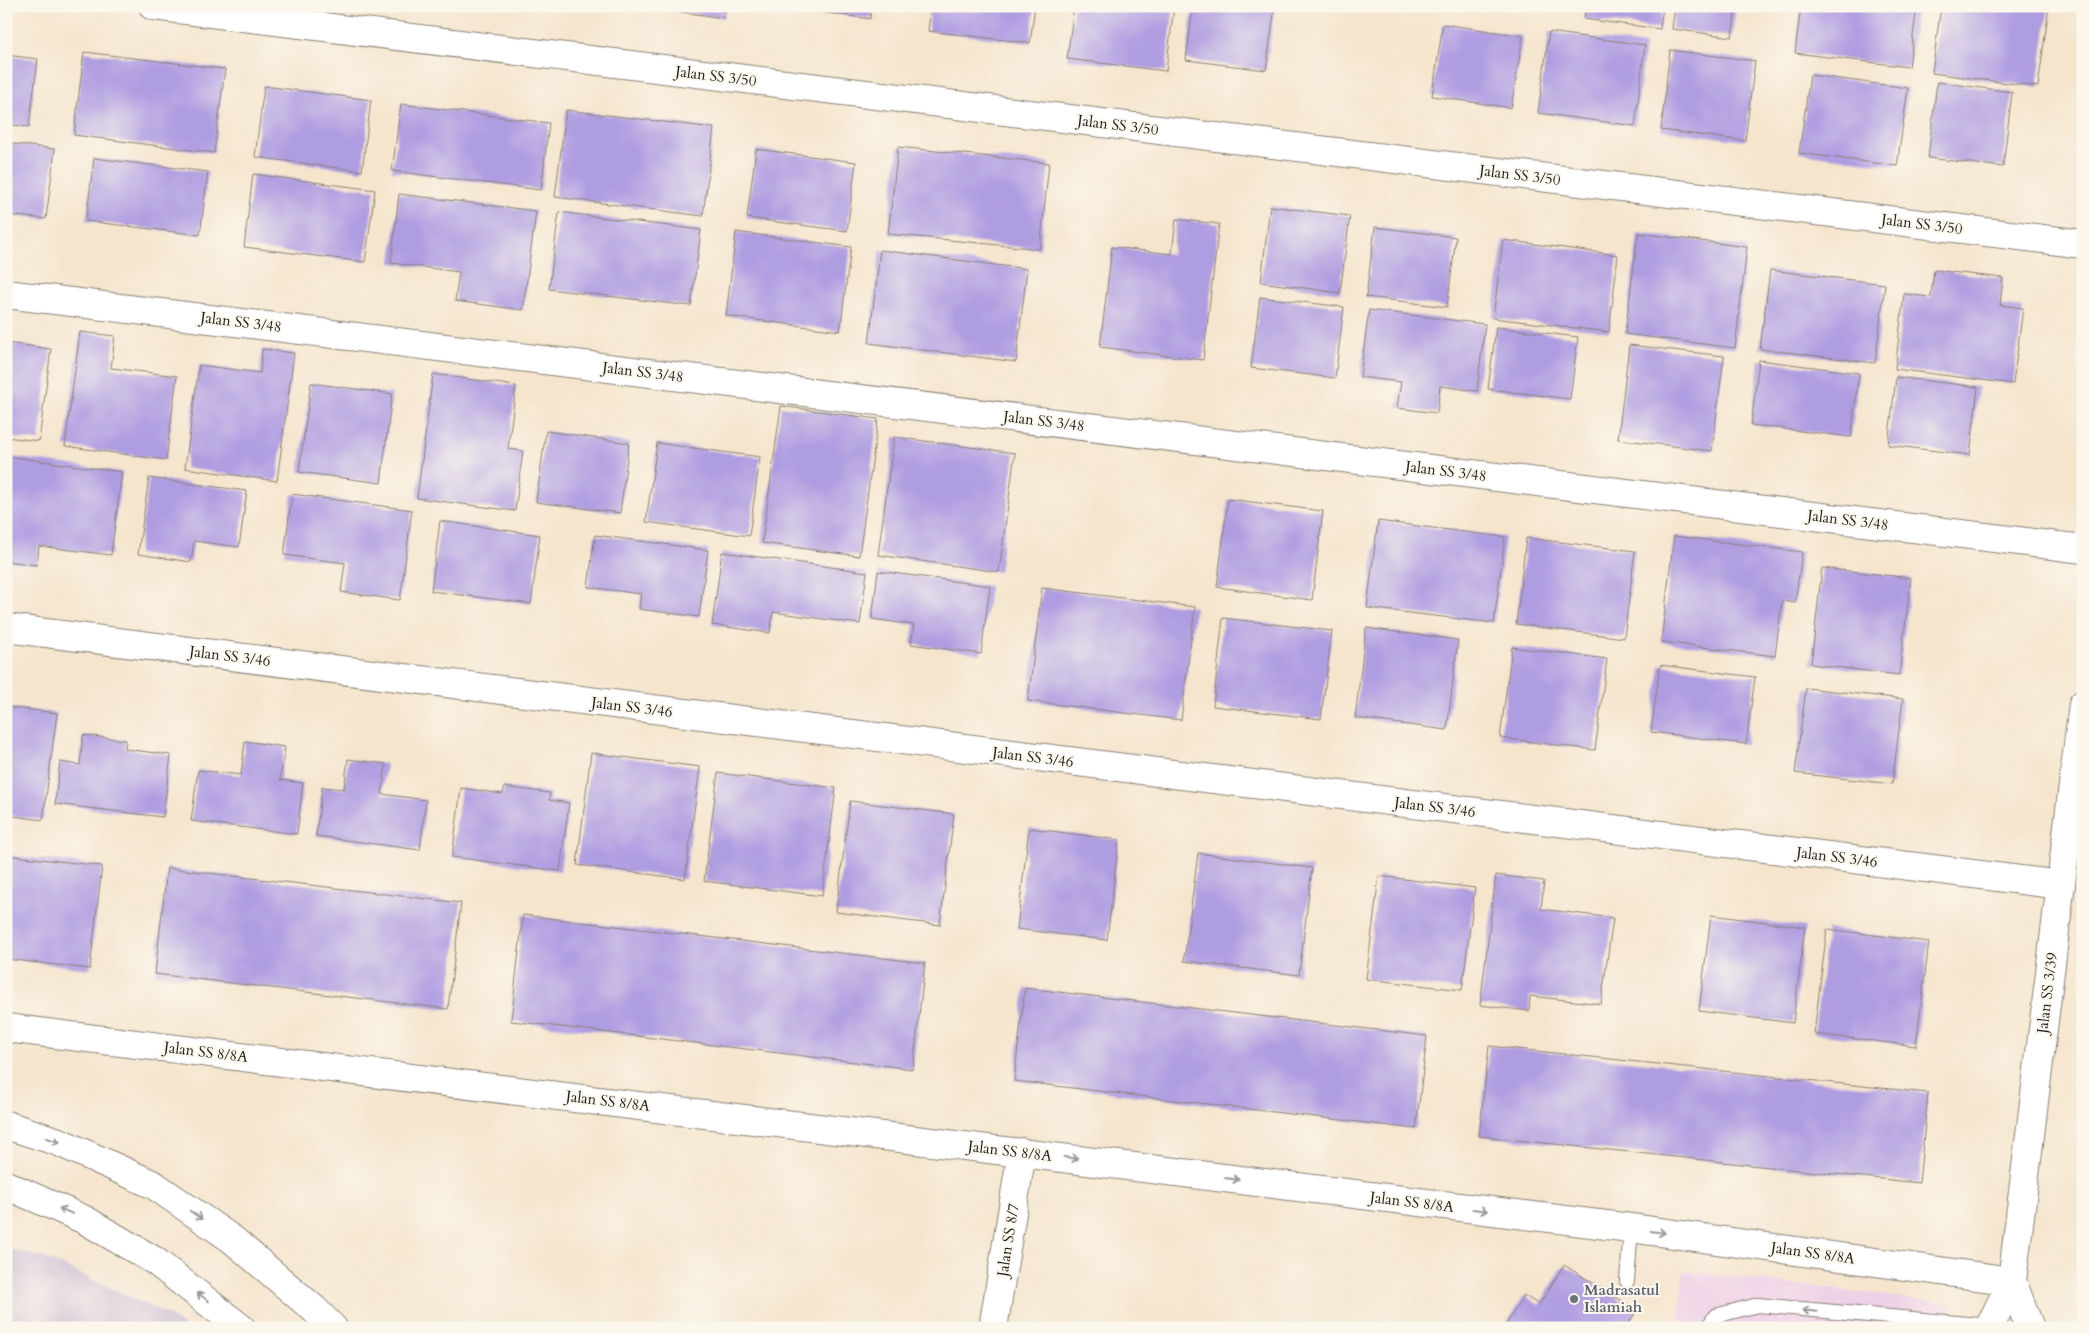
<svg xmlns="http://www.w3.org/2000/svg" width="2089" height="1334" font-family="Cardo,serif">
	<rect width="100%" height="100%" fill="#fbf7ec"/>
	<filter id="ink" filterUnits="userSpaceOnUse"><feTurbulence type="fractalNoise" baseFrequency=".02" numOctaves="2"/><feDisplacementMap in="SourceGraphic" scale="10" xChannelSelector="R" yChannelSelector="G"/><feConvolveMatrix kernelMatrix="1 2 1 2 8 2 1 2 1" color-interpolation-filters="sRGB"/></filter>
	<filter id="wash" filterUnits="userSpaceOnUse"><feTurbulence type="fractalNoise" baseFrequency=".0096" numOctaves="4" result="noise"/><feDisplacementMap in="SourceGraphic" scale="20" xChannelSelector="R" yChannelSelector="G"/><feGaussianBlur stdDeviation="1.12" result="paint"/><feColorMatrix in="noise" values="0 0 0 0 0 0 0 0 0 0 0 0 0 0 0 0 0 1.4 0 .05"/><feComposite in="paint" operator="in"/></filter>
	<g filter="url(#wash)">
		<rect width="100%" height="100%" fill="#f5e5cd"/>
		<!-- built -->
		<path fill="#eed0e7" d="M1684 1271 1952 1304 1950 1328H1678Z"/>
		<!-- industrial -->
		<path fill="#ccbed3" d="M6 1248 48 1259 169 1315 185 1328H6Z"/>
		<g id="blocks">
			<!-- building -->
			<path fill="#af9de1" d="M640 6H726L724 18Z
				M778 6H871L870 19Z
				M931 6H1035L1030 43 928 31Z
				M1074 6H1174L1166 71 1067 59Z
				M1193 6H1275L1266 70 1186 60Z
				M1586 6H1663L1660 29 1584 19Z
				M1675 6H1736L1732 37 1672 29Z
				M1801 6H1917L1909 67 1795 53Z
				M1941 6H2049L2038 87 1932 73Z
				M1443 24 1523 36 1511 108 1432 96Z
				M1549 32 1645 45 1635 126 1538 113Z
				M1670 50 1755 61 1745 141 1661 130Z
				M84 52 225 69 214 153 74 135Z
				M6 55 38 59 29 127 6 124Z
				M1810 75 1908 88 1897 166 1799 153Z
				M1937 82 2012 92 2003 167 1928 158Z
				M264 86 371 100 362 171 255 157Z
				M401 104 549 123 541 190 392 171Z
				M566 110 714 128 703 216 555 197Z
				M6 143 55 149 46 219 6 215Z
				M898 147 1049 163 1040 249 888 234Z
				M756 149 856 162 847 231 747 218Z
				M94 158 208 172 200 235 86 221Z
				M253 174 375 190 365 262 244 247Z
				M399 194 536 211 523 310 455 301 459 272 391 263Z
				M1270 206 1350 216 1340 293 1261 282Z
				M559 212 701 230 691 306 549 289Z
				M1176 219 1219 224 1203 360 1100 347 1112 247 1172 254Z
				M1375 227 1456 237 1447 307 1366 297Z
				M736 232 851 247 840 331 726 316Z
				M1638 233 1747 247 1735 348 1625 334Z
				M1503 240 1618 255 1609 332 1493 318Z
				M880 250 1027 269 1016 362 869 343Z
				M1770 270 1885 284 1875 363 1760 349Z
				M1934 270 2003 278 2000 305 2023 308 2013 384 1895 369 1904 294 1931 297Z
				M1260 297 1344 307 1335 378 1251 368Z
				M1369 310 1485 324 1477 391 1440 386 1437 413 1397 408 1401 382 1360 377Z
				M1496 327 1578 337 1570 399 1488 389Z
				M80 332 115 336 111 368 177 376 166 460 65 446Z
				M6 343 51 349 39 441 6 437Z
				M1629 345 1724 356 1712 451 1618 439Z
				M262 349 294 353 277 481 185 468 199 365 260 373Z
				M1759 360 1859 373 1851 437 1751 425Z
				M433 374 516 386 508 449 523 451 515 511 417 498Z
				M1896 377 1978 387 1970 455 1888 445Z
				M311 383 392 394 381 483 299 472Z
				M781 406 878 419 859 556 762 543Z
				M546 431 629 443 620 513 536 502Z
				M894 437 1015 453 999 572 878 555Z
				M657 443 760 457 749 536 646 522Z
				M6 456 122 472 111 555 39 546 37 565 6 561Z
				M149 478 247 491 239 547 194 541 191 562 138 554Z
				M292 494 412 510 400 600 341 592 345 563 284 555Z
				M1228 499 1323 511 1312 600 1217 587Z
				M440 521 540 535 531 604 431 591Z
				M1378 521 1505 537 1494 623 1367 608Z
				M595 535 708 550 699 617 639 609 641 594 588 587Z
				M1674 536 1802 552 1795 603 1782 601 1775 656 1661 642Z
				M1526 538 1635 551 1624 638 1516 624Z
				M722 552 867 572 860 624 773 612 770 633 712 625Z
				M1822 568 1911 578 1899 675 1811 664Z
				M878 571 990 586 981 654 911 644 914 625 872 619Z
				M1042 588 1195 607 1181 720 1028 701Z
				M1223 618 1332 631 1321 719 1213 706Z
				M1366 628 1458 640 1447 730 1355 718Z
				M1512 647 1607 659 1595 750 1500 738Z
				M1660 665 1755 677 1746 744 1651 732Z
				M1806 688 1903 699 1892 784 1795 773Z
				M6 707 57 713 43 820 6 815Z
				M83 735 126 740 125 749 171 755 163 817 55 804 60 762 80 765Z
				M245 741 285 747 280 780 303 783 297 834 191 821 198 770 241 775Z
				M591 753 700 767 685 879 577 865Z
				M348 759 386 764 382 794 426 800 420 850 316 836 322 787 344 789Z
				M718 773 836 788 822 896 704 881Z
				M504 787 550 793 549 800 569 803 560 871 452 857 461 788 503 794Z
				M850 801 954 814 940 925 836 912Z
				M1029 828 1119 840 1107 940 1017 929Z
				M1198 853 1312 868 1299 975 1184 961Z
				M6 855 102 866 90 969 6 959Z
				M167 868 461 903 448 1009 155 974Z
				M1496 875 1544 881 1541 909 1613 918 1601 1004 1530 996 1529 1011 1480 1005Z
				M1379 876 1475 888 1462 990 1366 979Z
				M523 915 925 963 913 1069 511 1021Z
				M1711 915 1805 927 1793 1023 1699 1011Z
				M1827 929 1929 942 1916 1046 1814 1034Z
				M1025 988 1427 1036 1416 1129 1014 1081Z
				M1489 1046 1928 1093 1919 1183 1479 1136Z
				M1564 1265 1637 1310 1626 1328H1504L1524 1295 1539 1305Z"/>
		</g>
	</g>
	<g filter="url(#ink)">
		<use href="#blocks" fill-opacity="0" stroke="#888074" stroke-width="1"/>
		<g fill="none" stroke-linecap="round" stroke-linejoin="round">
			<!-- lane casing -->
			<g stroke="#888074" stroke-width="16">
				<path id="lane" d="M1627 1281 1631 1228
					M1708 1328 1715 1316 1758 1305 1990 1326"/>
			</g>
			<!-- street casing -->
			<g stroke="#888074" stroke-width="30">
				<path id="street" d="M153 6 2083 244
					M6 294 2083 549
					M6 628 2061 885
					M6 1028 1631 1228 2012 1281
					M993 1328 1022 1152"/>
			</g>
			<!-- secondary casing -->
			<g stroke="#888074" stroke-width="30">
				<path id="secondary" d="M2012 1281 2030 1328
					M1989 1328 2012 1281 2083 704"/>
			</g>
			<!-- highway casing -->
			<g stroke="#888074" stroke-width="30">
				<path id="highway" d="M6 1125 59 1142 154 1185 233 1240 315 1310 333 1328
					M6 1185 85 1220 155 1261 241 1328"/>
			</g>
			<!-- lane -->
			<use href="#lane" stroke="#fff" stroke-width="14"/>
			<!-- street -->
			<use href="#street" stroke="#fff" stroke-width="28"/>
			<!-- secondary -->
			<use href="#secondary" stroke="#fff" stroke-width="28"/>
			<!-- highway -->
			<use href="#highway" stroke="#fff" stroke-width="28"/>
		</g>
		<!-- one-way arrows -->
		<defs><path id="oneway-shaft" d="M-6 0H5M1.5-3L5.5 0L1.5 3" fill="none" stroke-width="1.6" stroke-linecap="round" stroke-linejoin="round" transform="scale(1.25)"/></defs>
		<g stroke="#999">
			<use href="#oneway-shaft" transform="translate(53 1140) rotate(18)"/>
			<use href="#oneway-shaft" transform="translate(1071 1158) rotate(7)"/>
			<use href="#oneway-shaft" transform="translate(1232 1179) rotate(7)"/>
			<use href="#oneway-shaft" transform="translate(1480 1210) rotate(7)"/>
			<use href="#oneway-shaft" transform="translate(66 1211) rotate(-156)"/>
			<use href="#oneway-shaft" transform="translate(196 1215) rotate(35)"/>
			<use href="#oneway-shaft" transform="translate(1658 1232) rotate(8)"/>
			<use href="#oneway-shaft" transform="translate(203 1297) rotate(-143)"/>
			<use href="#oneway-shaft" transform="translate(1810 1311) rotate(-174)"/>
		</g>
	</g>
	<!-- markers -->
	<circle fill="#6b7280" stroke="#fbf7ec" stroke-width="2" cx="1574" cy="1299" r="5"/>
	<g text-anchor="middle" stroke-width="4" stroke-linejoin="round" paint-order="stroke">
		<!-- street labels -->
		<g font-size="15" fill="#1c1c1c" stroke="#fbf7ec">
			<text transform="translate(716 76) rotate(7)" y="5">Jalan SS 3/50</text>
			<text transform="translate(1118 125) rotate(7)" y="5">Jalan SS 3/50</text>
			<text transform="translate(1520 175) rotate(7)" y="5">Jalan SS 3/50</text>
			<text transform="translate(1922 224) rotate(7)" y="5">Jalan SS 3/50</text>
			<text transform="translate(241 322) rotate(7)" y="5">Jalan SS 3/48</text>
			<text transform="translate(643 372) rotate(7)" y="5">Jalan SS 3/48</text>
			<text transform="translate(1044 421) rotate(7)" y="5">Jalan SS 3/48</text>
			<text transform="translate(1446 471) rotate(7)" y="5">Jalan SS 3/48</text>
			<text transform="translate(1848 520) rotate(7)" y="5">Jalan SS 3/48</text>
			<text transform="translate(230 656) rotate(7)" y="5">Jalan SS 3/46</text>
			<text transform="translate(632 707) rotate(7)" y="5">Jalan SS 3/46</text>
			<text transform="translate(1033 757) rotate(7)" y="5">Jalan SS 3/46</text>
			<text transform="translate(1435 807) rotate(7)" y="5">Jalan SS 3/46</text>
			<text transform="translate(1837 857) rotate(7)" y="5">Jalan SS 3/46</text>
			<text transform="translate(2047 993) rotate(-83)" y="5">Jalan SS 3/39</text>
			<text transform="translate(206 1052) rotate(7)" y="5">Jalan SS 8/8A</text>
			<text transform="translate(608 1101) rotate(7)" y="5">Jalan SS 8/8A</text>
			<text transform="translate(1010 1151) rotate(7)" y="5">Jalan SS 8/8A</text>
			<text transform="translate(1412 1202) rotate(7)" y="5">Jalan SS 8/8A</text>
			<text transform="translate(1008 1240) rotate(-81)" y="5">Jalan SS 8/7</text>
			<text transform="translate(1813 1253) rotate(8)" y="5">Jalan SS 8/8A</text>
		</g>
		<!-- worship labels -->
		<g font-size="15" font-weight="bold" fill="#5b616d" stroke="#fbf7ec" text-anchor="start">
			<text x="1584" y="1295">Madrasatul<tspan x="1584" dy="17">Islamiah</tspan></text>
		</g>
	</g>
	<!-- margin -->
	<rect width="2089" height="1334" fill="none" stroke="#fbf7ec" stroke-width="25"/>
</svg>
